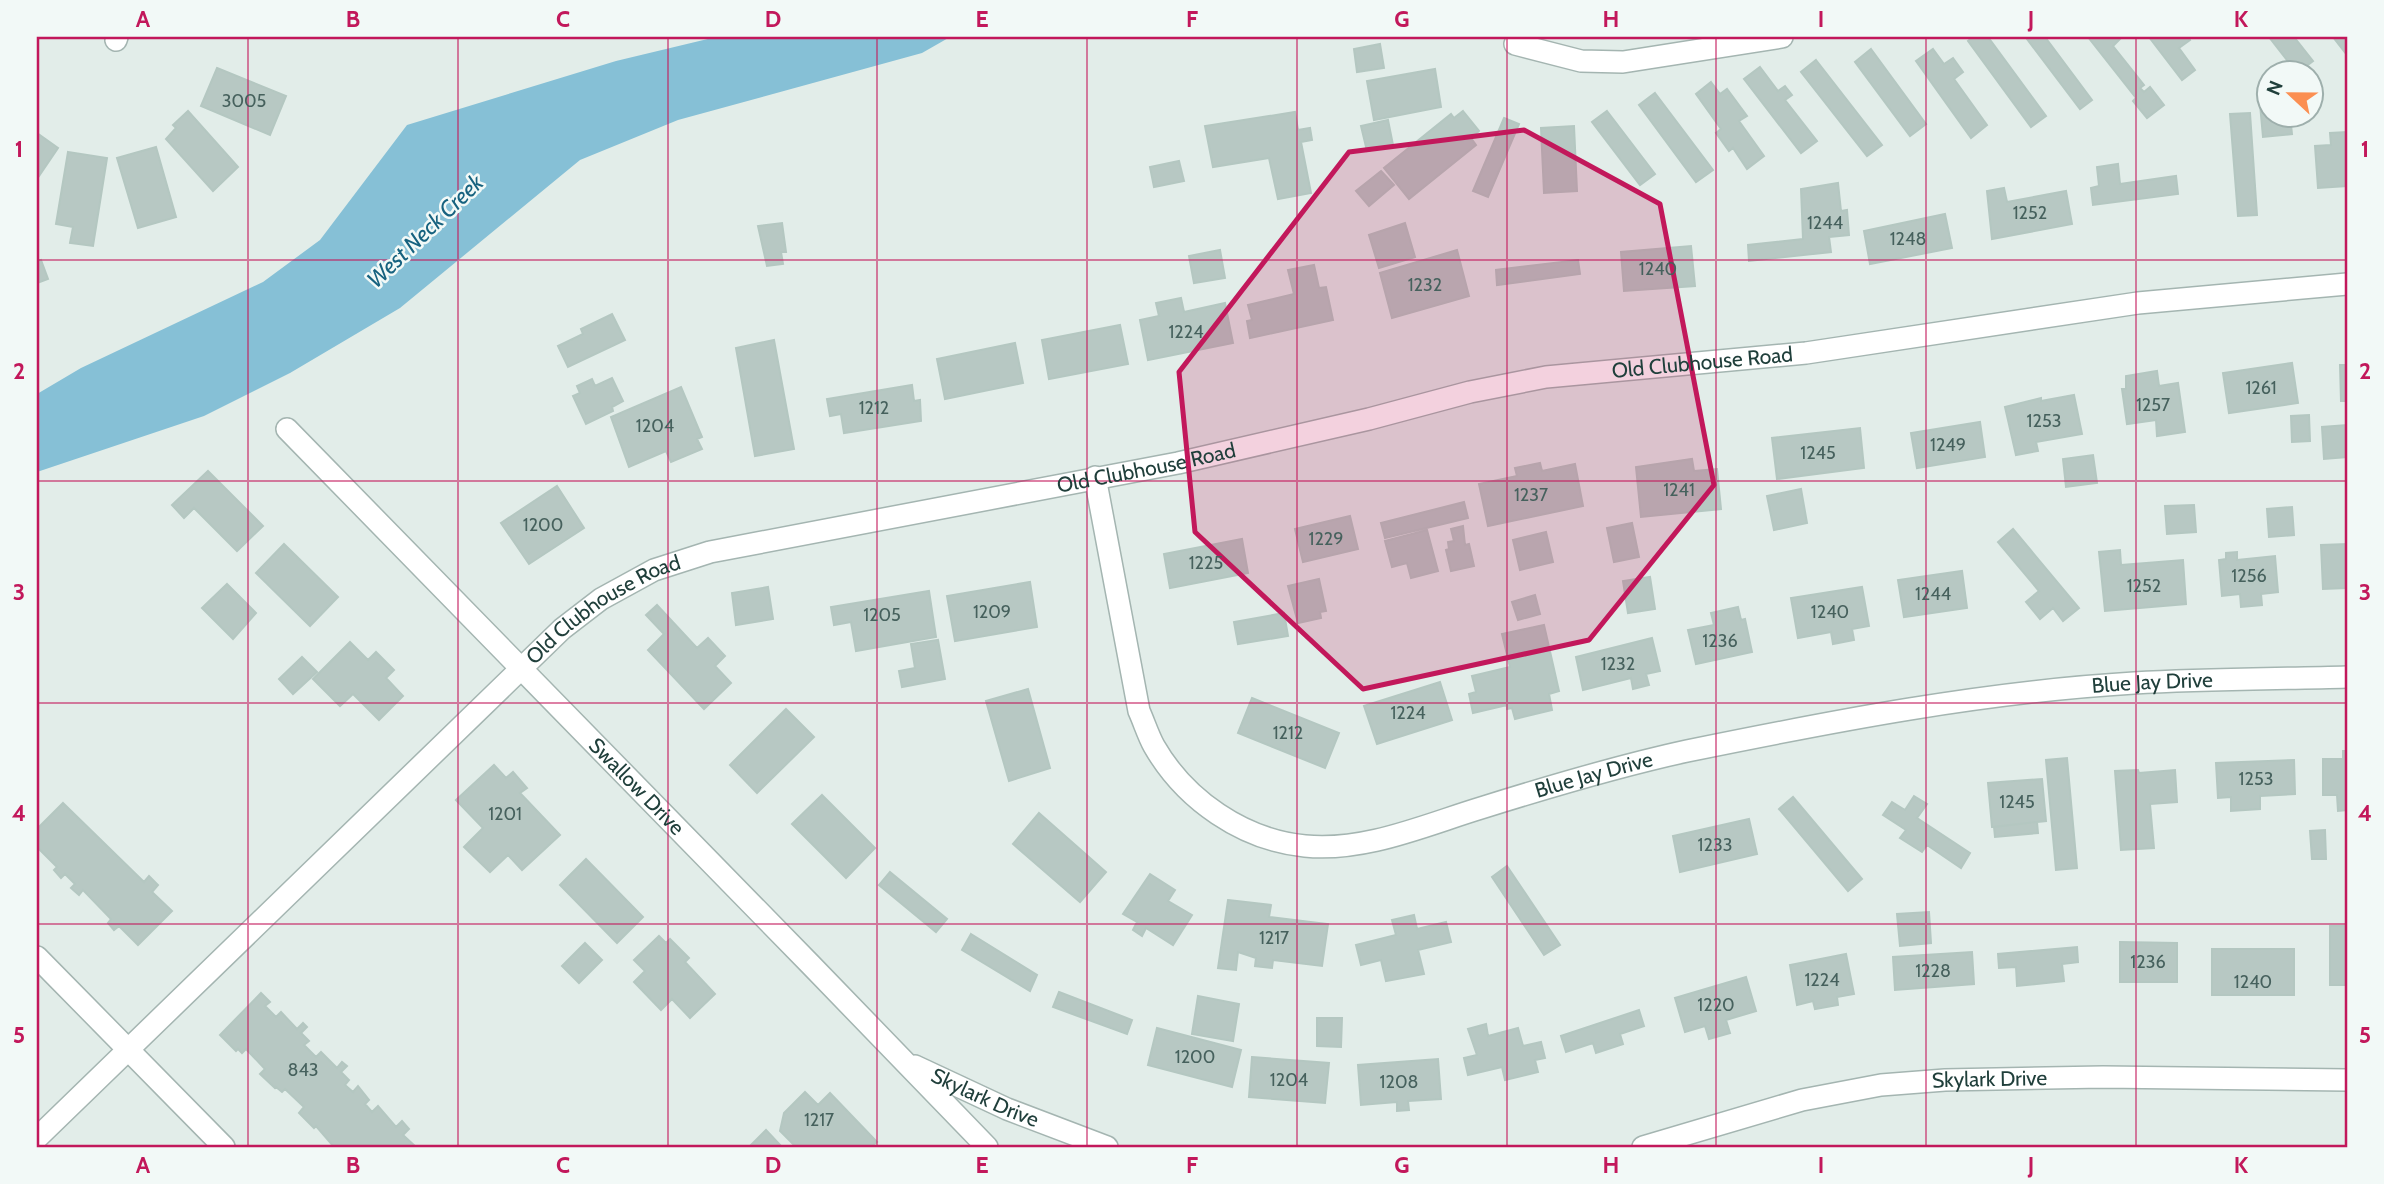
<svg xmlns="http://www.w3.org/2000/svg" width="2384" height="1184" font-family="Cabin,sans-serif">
	<rect width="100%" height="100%" fill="#e2ede9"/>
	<!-- water -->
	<path fill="#86c0d6" d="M716 37H950L922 53 678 120 580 160 400 308 290 373 204 416 37 472V394L81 368 263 282 320 240 407 125 616 61Z"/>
	<!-- building -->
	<path fill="#b7c8c3" stroke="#b4c7c1" stroke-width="2" d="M1973 37H1988L2046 116 2031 127 1968 41Z
		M2030 37H2045L2092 100 2080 109 2027 39Z
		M2088 37H2122L2113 46 2144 85 2140 88 2144 92 2150 87 2164 105 2147 118 2133 101 2136 98Z
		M2149 37H2188L2190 40 2179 48 2195 70 2182 80Z
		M2269 37H2294L2313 61 2297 73Z
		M2333 37H2347V55Z
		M1380 44 1384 68 1357 72 1354 49Z
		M1871 49 1926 124 1910 136 1855 62Z
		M1933 49 1944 64 1953 58 1963 72 1954 79 1987 125 1971 138 1916 61Z
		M1816 60 1882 145 1867 156 1801 72Z
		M1760 67 1778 91 1785 86 1792 95 1785 100 1817 141 1801 153 1744 79Z
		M217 68 286 96 270 135 201 106Z
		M1435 69 1441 107 1374 120 1367 81Z
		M1711 82 1720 94 1727 89 1747 116 1739 121 1764 156 1747 169 1733 148 1729 151 1716 133 1721 129 1696 94Z
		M1655 93 1713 170 1696 182 1639 105Z
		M2259 93H2268V116H2290L2292 134 2263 137Z
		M188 111 238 167 213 191 166 139 176 128 173 125Z
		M1463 111 1479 131 1471 138 1476 145 1409 199 1384 168 1451 114 1454 118Z
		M1607 111 1655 174 1640 185 1592 122Z
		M1295 112 1298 130 1310 128 1312 140 1301 142 1311 193 1278 199 1269 158 1213 167 1205 126Z
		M2250 113 2257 215 2238 216 2230 114Z
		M1504 118 1519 124 1488 197 1473 191Z
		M1388 120 1393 145 1367 151 1361 126Z
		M1574 126 1577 191 1544 193 1541 128Z
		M2347 132V186L2318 188 2315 146 2331 145 2330 133Z
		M37 133 58 148 37 179Z
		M156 147 176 217 138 228 117 158Z
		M68 152 107 158 93 246 70 243 73 227 56 224Z
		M1179 161 1184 181 1154 187 1150 167Z
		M2118 164 2120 184 2176 176 2178 194 2093 205 2091 188 2099 186 2097 167Z
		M1381 171 1394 185 1369 206 1356 191Z
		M1838 183 1841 211 1847 210 1849 235 1829 237 1831 252 1749 261 1748 245 1803 239 1801 189Z
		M2004 188 2007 202 2066 191 2072 224 1992 239 1987 191Z
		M1945 214 1952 248 1870 264 1864 231Z
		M782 223 786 252H781L783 264 767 266 758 226Z
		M1405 223 1415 257 1379 268 1369 235Z
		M1691 246 1695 286 1624 291 1621 252Z
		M1220 250 1225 278 1194 283 1189 256Z
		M1457 250 1469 296 1392 318 1380 273Z
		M41 260 48 279 37 283V261Z
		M1578 260 1580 274 1497 285 1496 270Z
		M1314 265 1319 288 1326 287 1333 320 1250 338 1247 321 1252 320 1248 305 1294 294 1288 270Z
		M1181 298 1184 312 1225 303 1233 343 1148 360 1140 320 1159 316 1156 303Z
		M612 314 625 340 568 367 558 346 583 334 581 329Z
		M1120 325 1128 364 1049 379 1042 340Z
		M774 340 794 449 755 456 736 348Z
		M1015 343 1023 383 945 399 937 359Z
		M2292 363 2298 403 2229 413 2223 373Z
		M2340 365H2347V401H2341Z
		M2157 371 2159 386 2178 383 2185 432 2157 436 2156 420 2127 424 2122 389H2126V376Z
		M612 378 623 401 612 407 613 411 586 424 573 396 580 393 577 386 592 379 595 386Z
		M912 385 914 401 920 400 921 421 844 433 841 414 830 416 827 399Z
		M681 387 702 437 697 439 702 449 671 462 666 451 629 467 611 417Z
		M2074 395 2082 434 2036 442 2038 451 2016 455 2005 407 2041 398V401Z
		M2309 415 2310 441 2292 442 2291 416Z
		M1980 422 1985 457 1917 468 1911 433Z
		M2347 425V457L2324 459 2322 427Z
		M1860 428 1864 468 1777 479 1772 438Z
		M2093 455 2097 483 2066 487 2063 459Z
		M1692 459 1694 471 1717 469 1721 509 1641 517 1636 467Z
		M1540 463 1542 471 1575 464 1583 506 1488 526 1479 484 1517 476 1515 468Z
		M208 471 263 526 237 551 194 508 184 518 172 505Z
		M557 486 584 528 529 564 501 523Z
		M1801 489 1807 523 1774 530 1767 496Z
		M1464 502 1468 518 1385 538 1381 523Z
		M2194 505 2196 532 2167 534 2165 506Z
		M2292 507 2294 535 2269 537 2267 509Z
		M1350 516 1358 549 1303 562 1295 529Z
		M1632 523 1639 557 1614 562 1607 528Z
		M1463 526 1465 545 1469 544 1474 566 1451 571 1446 550 1449 549 1448 542 1454 541 1451 529Z
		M2013 529 2079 608 2063 621 2053 608 2040 619 2026 602 2039 591 1998 542Z
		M1427 530 1438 571 1411 578 1407 563 1392 567 1385 541Z
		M1546 532 1553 562 1520 570 1513 540Z
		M1242 539 1248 573 1170 588 1164 554Z
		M284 544 338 597 310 626 256 573Z
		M2347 544V588L2323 589 2321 545Z
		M2120 550 2121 565 2183 560 2186 604 2105 611 2099 552Z
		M2237 552V560L2275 556 2278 592 2261 594 2262 605 2241 607 2240 594 2222 596 2219 560 2226 559V553Z
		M1962 571 1967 608 1904 617 1898 580Z
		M1650 577 1655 609 1628 613 1623 581Z
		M1319 579 1326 611 1320 612 1321 618 1298 623 1288 586Z
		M1030 582 1037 627 955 641 947 596Z
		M227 584 256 613 233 639 202 608Z
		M768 587 773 619 736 625 732 593Z
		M1862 587 1869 626 1852 629 1854 640 1833 644 1831 632 1798 638 1791 598Z
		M929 591 936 637 856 651 851 622 834 625 831 607Z
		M1535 595 1540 614 1518 620 1512 602Z
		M657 605 697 648 708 638 725 656 715 666 731 683 704 709 648 650 664 634 646 615Z
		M1738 607 1741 620 1745 619 1752 652 1696 664 1688 630 1714 625 1711 613Z
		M1284 613 1288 636 1238 644 1234 622Z
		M1544 625 1559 691 1549 694 1552 710 1515 719 1512 708 1507 709V705L1473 713 1469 694 1476 692 1472 676 1510 667 1502 634Z
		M1652 638 1660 671 1646 674 1649 685 1633 689 1631 678 1583 690 1576 657Z
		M938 640 945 679 902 687 899 671 915 668 911 644Z
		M350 642 368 660 376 652 394 670 386 678 403 696 379 720 353 694 340 706 313 679Z
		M302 657 317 672 293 694 279 679Z
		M1440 682 1452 720 1377 744 1364 706Z
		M1028 689 1050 768 1009 781 986 701Z
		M1252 698 1339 733 1325 768 1238 733Z
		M786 709 814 737 757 793 730 765Z
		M2343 751H2347V810L2338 811 2337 795H2323V759H2343Z
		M2067 758 2077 868 2056 870 2046 760Z
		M2294 760 2295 794 2260 796V809L2231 811V797L2218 798 2216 763Z
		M494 765 506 778 513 772 527 788 520 793 560 835 522 870 508 855 490 872 464 847 483 828 456 800Z
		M2138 770 2139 773 2175 770 2177 802 2150 804 2154 848 2121 850 2115 771Z
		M2042 779 2046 821 1992 827 1988 783Z
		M822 795 875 848 846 878 792 824Z
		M1914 796 1927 804 1917 818 1970 853 1961 868 1927 845 1922 852 1900 838 1906 830 1883 815 1892 802 1905 810Z
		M1793 797 1862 879 1848 891 1779 809Z
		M63 803 144 882 149 876 158 885 152 892 172 911 138 945 119 926 114 930 108 923 111 919 83 890 79 895 71 888 75 884 65 874 61 878 54 870 57 867 37 847V829Z
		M1039 813 1106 872 1080 902 1013 844Z
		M1749 819 1757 854 1680 872 1673 836Z
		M2037 822 2038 833 1995 837 1994 827Z
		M2325 830 2326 859H2312L2310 831Z
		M586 859 643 917 617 943 560 885Z
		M1507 866 1560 945 1544 955 1492 877Z
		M890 872 947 919 936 932 879 885Z
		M1150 874 1175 890 1168 901 1192 915 1173 945 1146 928 1142 936 1133 930 1137 922 1123 914Z
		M1228 900 1271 905 1269 917 1328 924 1322 966 1273 960 1272 968 1255 966 1256 958 1238 952 1236 970 1218 968Z
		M1929 912 1931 943 1900 946 1897 914Z
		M1414 915 1417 929 1446 922 1451 942 1418 950 1424 974 1386 981 1381 960 1361 965 1356 945 1396 935 1392 920Z
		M2330 926H2347V985H2330Z
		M971 934 1037 975 1030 991 962 950Z
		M659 936 666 943 670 939 689 958 685 962 715 994 690 1018 672 999 661 1010 634 982 645 971 634 960Z
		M2120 942 2177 943V982H2120Z
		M585 943 602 960 579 983 562 966Z
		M2077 947 2078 962 2062 964 2064 981 2017 986 2016 967 1999 968 1998 954Z
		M2212 949H2294V995H2212Z
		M1972 952 1974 984 1895 990 1893 957Z
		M1846 954 1854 994 1837 997 1838 1005 1815 1009 1813 1001 1797 1005 1790 965Z
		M1746 977 1756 1011 1726 1020 1730 1033 1709 1039 1705 1026 1685 1032 1675 998Z
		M1059 992 1132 1020 1127 1034 1053 1007Z
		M261 993 270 1002 265 1006 276 1017 281 1012 297 1029 303 1023 307 1027 301 1033 309 1041 304 1045 316 1057 321 1052 337 1068 342 1062 347 1066 341 1072 349 1080 345 1085 353 1092 358 1086 369 1100 365 1104 372 1112 378 1106 396 1127 402 1121 409 1129 403 1135 416 1147H334L316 1126 314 1128 299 1113 304 1107 285 1089 282 1092 276 1087 275 1088 260 1074 265 1069 246 1049 242 1053 238 1049 236 1051 220 1035Z
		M1198 996 1239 1004 1233 1041 1192 1034Z
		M1639 1010 1644 1026 1620 1034 1623 1044 1596 1053 1593 1043 1566 1052 1561 1036Z
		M1317 1018H1342L1341 1047 1317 1046Z
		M1486 1024 1488 1036 1518 1028 1523 1046 1541 1042 1545 1058 1535 1060 1538 1072 1505 1080 1502 1067 1468 1075 1464 1058 1477 1055 1468 1029Z
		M1157 1028 1241 1050 1232 1087 1148 1065Z
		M1252 1057 1329 1063 1325 1103 1249 1097Z
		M1438 1059 1441 1099 1408 1101 1409 1110 1397 1111V1102L1361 1105 1358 1065Z
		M805 1092 818 1105 830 1093 877 1142 871 1147H796L780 1131 784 1113Z
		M766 1130 782 1147H749Z"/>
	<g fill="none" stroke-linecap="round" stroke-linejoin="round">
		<!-- minor casing -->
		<g stroke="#a4b5b1" stroke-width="24">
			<g id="minor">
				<path d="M116 40 117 37"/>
				<path d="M1515 44 1581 61 1623 62 1782 37"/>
				<path id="s1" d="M287 429 811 965 987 1147"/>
				<path id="s2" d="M1095 477 1139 711C1144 722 1148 735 1154 746 1185 800 1243 840 1305 846 1365 852 1425 825 1481 808 1548 787 1618 766 1687 751 1834 721 1983 692 2134 683 2205 679 2276 679 2347 677"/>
				<path d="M37 957 224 1147"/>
				<path id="s3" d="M915 1066 1007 1109 1107 1147"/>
				<path id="s4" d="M37 1138 562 629 601 599 654 570 710 552 1178 463 1369 419 1470 392 1546 377 1806 353 2138 303 2347 284"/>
				<path id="s5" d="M1643 1147 1802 1100 1881 1085 1945 1080 2103 1077 2347 1080"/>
			</g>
		</g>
		<!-- minor -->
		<use href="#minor" stroke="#fff" stroke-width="21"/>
	</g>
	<!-- marked area -->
	<path fill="#c2185b" fill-opacity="0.2" stroke="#c2185b" stroke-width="5" stroke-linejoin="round" d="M1524 130 1660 204 1714 485 1589 640 1363 689 1195 532 1179 372 1349 152Z"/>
	<!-- grid -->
	<path fill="none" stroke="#c2185b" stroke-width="2" stroke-opacity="0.55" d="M248 37V1147M458 37V1147M668 37V1147M877 37V1147M1087 37V1147M1297 37V1147M1507 37V1147M1716 37V1147M1926 37V1147M2136 37V1147M37 260H2347M37 481H2347M37 703H2347M37 924H2347"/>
	<g text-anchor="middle" stroke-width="5" stroke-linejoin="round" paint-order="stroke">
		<!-- number labels -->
		<g font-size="18" fill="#46615d">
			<text x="244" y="107">3005</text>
			<text x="2030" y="219">1252</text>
			<text x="1825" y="229">1244</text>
			<text x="1908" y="245">1248</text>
			<text x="1658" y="275">1240</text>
			<text x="1425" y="291">1232</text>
			<text x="1186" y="338">1224</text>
			<text x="2261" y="394">1261</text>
			<text x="2153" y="411">1257</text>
			<text x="874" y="414">1212</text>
			<text x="2044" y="427">1253</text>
			<text x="655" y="432">1204</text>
			<text x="1948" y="451">1249</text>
			<text x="1818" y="459">1245</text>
			<text x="1679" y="496">1241</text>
			<text x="1531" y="501">1237</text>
			<text x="543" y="531">1200</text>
			<text x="1326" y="545">1229</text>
			<text x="1206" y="569">1225</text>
			<text x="2249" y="582">1256</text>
			<text x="2144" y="592">1252</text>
			<text x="1933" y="600">1244</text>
			<text x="992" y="618">1209</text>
			<text x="1830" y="618">1240</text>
			<text x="882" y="621">1205</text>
			<text x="1720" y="647">1236</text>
			<text x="1618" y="670">1232</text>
			<text x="1408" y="719">1224</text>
			<text x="1288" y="739">1212</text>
			<text x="2256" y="785">1253</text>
			<text x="2017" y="808">1245</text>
			<text x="505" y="820">1201</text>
			<text x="1715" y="851">1233</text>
			<text x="1274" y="944">1217</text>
			<text x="2148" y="968">1236</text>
			<text x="1933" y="977">1228</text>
			<text x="1822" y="986">1224</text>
			<text x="2253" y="988">1240</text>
			<text x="1716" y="1011">1220</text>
			<text x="1195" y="1063">1200</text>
			<text x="303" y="1076">843</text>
			<text x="1289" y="1086">1204</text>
			<text x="1399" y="1088">1208</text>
			<text x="819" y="1126">1217</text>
		</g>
		<!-- street labels -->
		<g font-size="21" fill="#203f3b" stroke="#f2f9f7">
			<text dy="7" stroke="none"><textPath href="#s4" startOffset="1911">Old Clubhouse Road</textPath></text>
			<text dy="7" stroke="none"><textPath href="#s4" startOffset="1344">Old Clubhouse Road</textPath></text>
			<text dy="7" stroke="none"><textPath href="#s4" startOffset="777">Old Clubhouse Road</textPath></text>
			<text dy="7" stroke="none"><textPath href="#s2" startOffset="1330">Blue Jay Drive</textPath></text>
			<text dy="7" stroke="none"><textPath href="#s2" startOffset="763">Blue Jay Drive</textPath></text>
			<text dy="7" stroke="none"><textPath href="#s1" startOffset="500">Swallow Drive</textPath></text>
			<text dy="7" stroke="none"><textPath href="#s5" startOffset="355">Skylark Drive</textPath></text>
			<text dy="7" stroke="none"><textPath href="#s3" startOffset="77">Skylark Drive</textPath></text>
		</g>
		<!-- water labels -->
		<g font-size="23" font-style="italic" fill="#16627f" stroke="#f2f9f7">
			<text transform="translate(425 231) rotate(-44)" y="8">West Neck Creek</text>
		</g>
	</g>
	<!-- border -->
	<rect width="2384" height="1184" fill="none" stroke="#f2f9f7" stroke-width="77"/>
	<!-- north arrow -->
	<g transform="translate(2290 94) rotate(292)"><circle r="33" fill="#f2f9f7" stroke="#9eafac" stroke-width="2"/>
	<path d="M0-5L12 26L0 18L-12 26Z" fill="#fb8f52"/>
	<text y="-10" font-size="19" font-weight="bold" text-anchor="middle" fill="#203f3b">N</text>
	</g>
	<rect x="38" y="38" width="2308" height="1108" fill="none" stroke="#c2185b" stroke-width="2.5"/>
	<g font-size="23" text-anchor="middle" font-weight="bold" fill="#c2185b">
		<text x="143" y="27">A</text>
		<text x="353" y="27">B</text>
		<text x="563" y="27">C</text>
		<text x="773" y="27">D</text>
		<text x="982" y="27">E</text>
		<text x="1192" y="27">F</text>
		<text x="1402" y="27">G</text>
		<text x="1611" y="27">H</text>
		<text x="1821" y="27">I</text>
		<text x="2031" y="27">J</text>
		<text x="2241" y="27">K</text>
		<text x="19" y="157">1</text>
		<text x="2365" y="157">1</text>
		<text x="19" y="379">2</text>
		<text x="2365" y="379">2</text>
		<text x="19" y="600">3</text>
		<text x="2365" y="600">3</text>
		<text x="19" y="821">4</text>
		<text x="2365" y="821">4</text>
		<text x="19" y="1043">5</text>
		<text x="2365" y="1043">5</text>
		<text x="143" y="1173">A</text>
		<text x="353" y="1173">B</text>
		<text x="563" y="1173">C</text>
		<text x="773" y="1173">D</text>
		<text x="982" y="1173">E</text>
		<text x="1192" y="1173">F</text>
		<text x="1402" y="1173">G</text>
		<text x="1611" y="1173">H</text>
		<text x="1821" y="1173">I</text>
		<text x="2031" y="1173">J</text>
		<text x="2241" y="1173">K</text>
	</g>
</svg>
